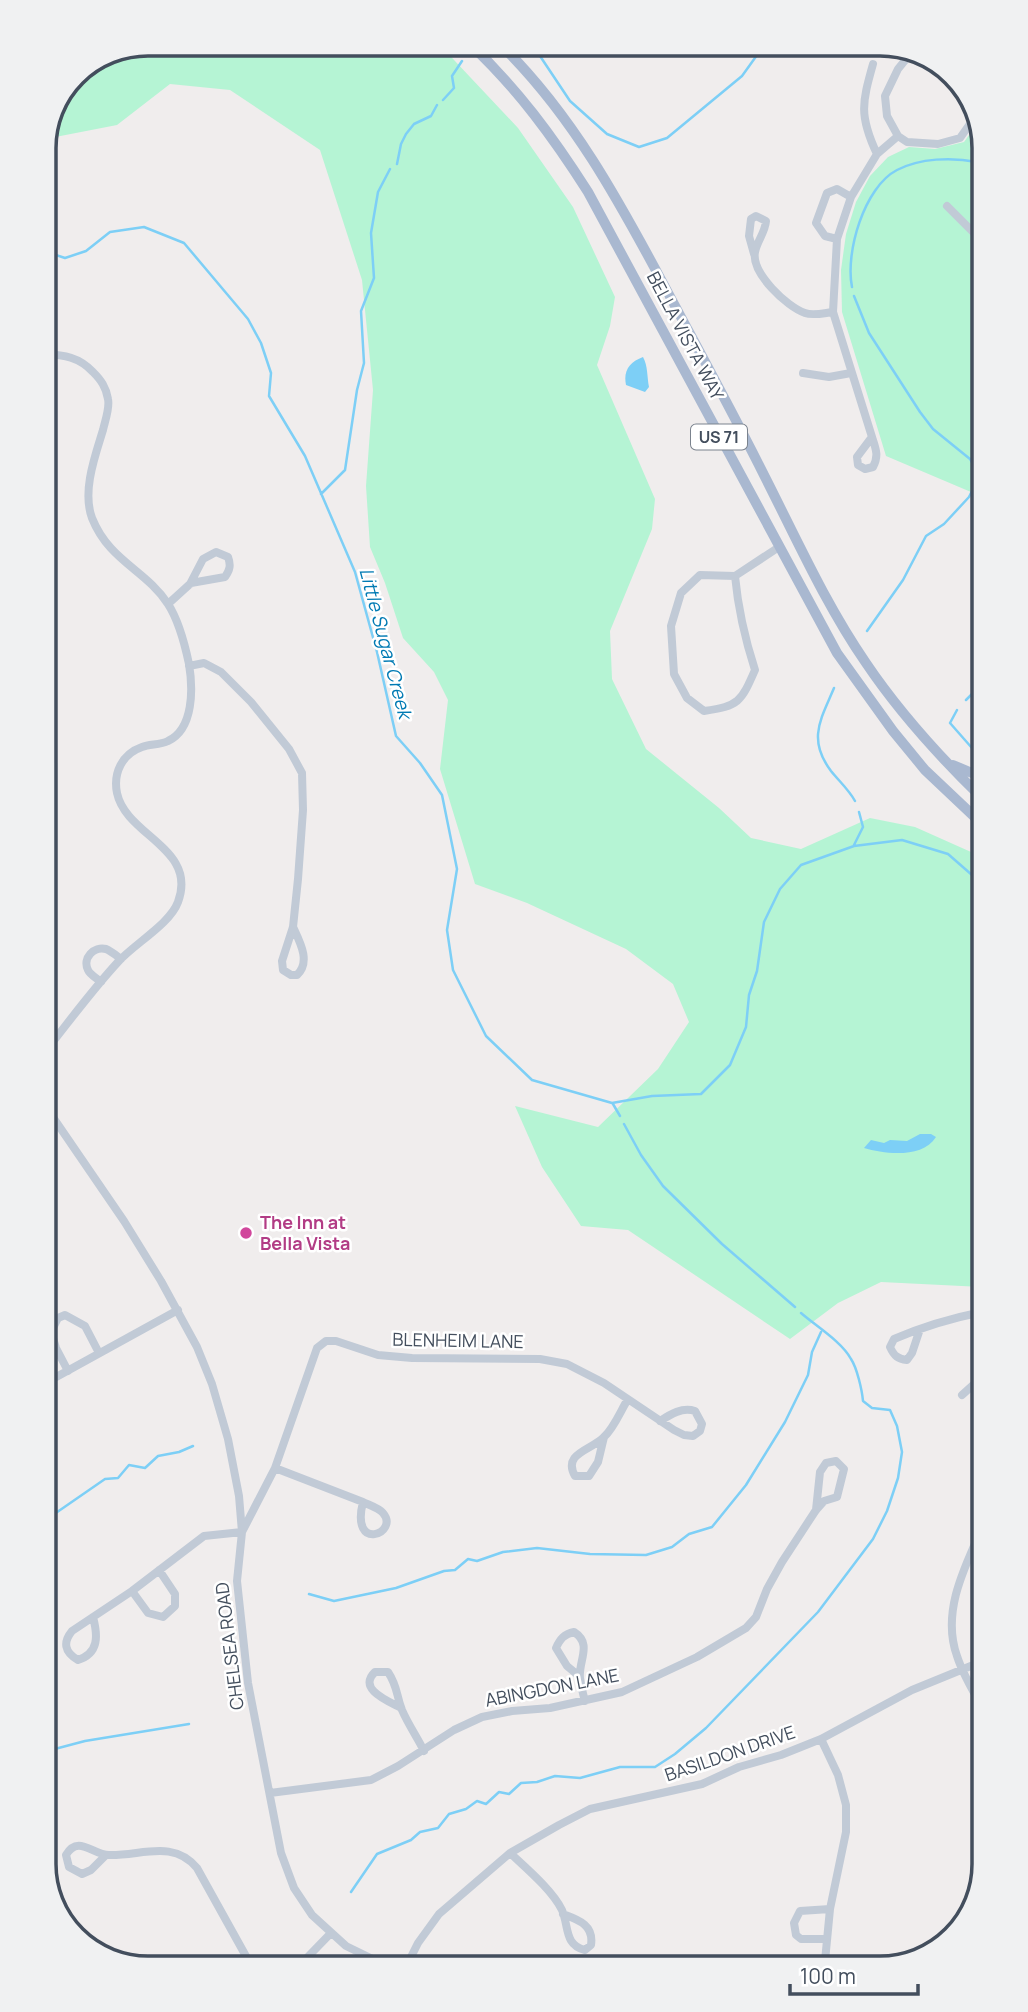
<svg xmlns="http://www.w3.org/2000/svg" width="1028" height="2012" font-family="Manrope,sans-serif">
	<rect width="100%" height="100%" fill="#f0eded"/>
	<!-- green -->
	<path fill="#b5f4d4" d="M148 44H439L518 128 573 207 615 297 610 326 597 365 655 499 652 529 610 631 612 679 646 749 719 808 751 838 801 849 870 818 915 827 980 856 982 1287 881 1282 838 1303 790 1339 628 1230 581 1226 542 1167 515 1106 598 1127 658 1069 689 1022 673 984 626 949 527 903 475 884 440 769 448 700 434 672 403 638 385 583 370 547 366 486 373 390 362 280 320 150 230 90 170 84 117 125 45 139 74 74Z
		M977 124 978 495 886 456 842 312 841 270 846 234 856 202 870 176 888 157 909 147 935 149 964 142Z"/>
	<!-- water -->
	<path fill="#7dcff6" d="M643 357C648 366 647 377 649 387L645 392 626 385C623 370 630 362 643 357Z
		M920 1134H931L936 1137C922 1159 885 1154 864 1148L871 1140 884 1143 890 1140 907 1141Z"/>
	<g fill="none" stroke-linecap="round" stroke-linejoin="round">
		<!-- stream -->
		<path stroke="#7dcff6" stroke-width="2.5" d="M532 44 570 101 607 134 639 147 667 138 742 76 765 44
			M443 100 454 88 452 76 462 61
			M397 164 401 144 406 134 414 124 431 116 437 105
			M44 251 65 258 86 251 110 232 144 227 184 243 248 319 261 343 271 373 269 396 305 456 355 572 377 652 396 736 420 763 442 795 457 869 447 930 453 970 486 1036 532 1080 612 1103 652 1096 701 1094 730 1065 746 1027 749 995 757 971 764 922 780 889 801 865 854 846 902 840 948 854 980 882
			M852 287C845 253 864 187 897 170 920 158 952 157 977 162
			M854 296 869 333 920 412 933 429 970 459 978 473
			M321 494 345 470 357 390 364 363 361 311 374 278 371 233 378 192 390 169
			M867 631 903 580 926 536 944 524 969 497 978 479
			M834 688C821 719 807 739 831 771 839 781 849 790 855 801
			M966 700 979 687
			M957 710 950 723 979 756
			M854 845 863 827 859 812
			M613 1104 620 1116
			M624 1124 641 1155 663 1186 722 1244 795 1307
			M50 1517 105 1479 118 1478 129 1465 145 1468 158 1456 179 1452 193 1446
			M309 1594 334 1601 396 1588 444 1571 455 1570 468 1559 477 1561 503 1552 537 1548 590 1554 646 1555 672 1547 689 1534 712 1527 746 1485 785 1422 808 1375 812 1352 821 1332
			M51 1750 85 1741 189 1724
			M351 1892 377 1854 411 1840 420 1832 438 1828 449 1814 466 1809 477 1801 486 1804 499 1792 509 1794 521 1783 537 1782 555 1776 580 1778 620 1767H655L675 1754 706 1728 818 1612 873 1539 887 1511 898 1478 902 1452 897 1426 890 1410 872 1408 863 1401C862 1390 857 1368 851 1359 842 1342 816 1326 801 1313
			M132 1965 156 1960 188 1958"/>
		<!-- minor -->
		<path stroke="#c1cad6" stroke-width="8" d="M911 53 898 69 885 96 887 116 898 136 907 142 938 144 960 138 977 114
			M873 64C862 103 859 116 877 154
			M947 206 977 236
			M837 239 825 236 816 223 827 193 837 189 851 197
			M754 254 749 236 751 219 756 216 766 221C765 233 757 241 755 252 751 273 787 307 805 313 813 316 824 313 833 312
			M45 354C64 355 79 357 93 372 101 380 106 387 108 399 110 408 105 421 103 430 95 456 82 491 92 518 109 561 146 570 168 604 179 621 185 645 189 664 193 688 194 729 168 741 160 745 150 744 142 747 122 754 113 773 117 793 126 836 198 848 178 902 170 924 134 944 118 962 93 989 71 1019 48 1048
			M803 373 829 377 851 373
			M872 437C876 449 879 456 873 467L865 469 858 465 857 457 872 437 833 312 837 239 851 197 877 154 898 136
			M700 575 735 576C738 608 745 639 755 670 741 702 739 706 704 711L687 698 674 674 671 626 681 593Z
			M735 576 779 547
			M168 604 190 584 191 583 225 577C230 570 231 565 228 557L216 552 203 559 190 584
			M189 666 204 663 221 672 251 702 289 749 302 773 303 810 298 879 293 927 282 961 283 970 291 975H297C311 962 300 942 293 927
			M101 982C97 978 90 975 88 970 82 958 94 946 106 949 111 951 117 956 121 959
			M48 1110 124 1221 161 1281 197 1347 212 1384 228 1439 239 1496 242 1532 237 1581 248 1683 281 1853 294 1888 312 1915 346 1946 387 1966
			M920 1329 912 1353 907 1360C898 1359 894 1356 890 1347L894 1339C922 1327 952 1318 982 1312
			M68 1371 56 1348 51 1332 58 1318 65 1315 85 1326 99 1353
			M49 1381 178 1310
			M962 1395 982 1377
			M604 1437 598 1462 589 1476H575C562 1453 592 1450 604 1437 614 1428 621 1410 628 1399
			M982 1465V1464
			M275 1468 363 1502C350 1553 400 1533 383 1513 379 1508 369 1505 363 1502
			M983 1526C965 1566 941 1612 957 1656 963 1675 974 1693 984 1710
			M132 1591 148 1613 163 1617 175 1606V1594L159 1570
			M93 1617C98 1636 99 1653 78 1660 64 1652 63 1642 72 1631L132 1591 204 1536 242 1532 275 1468 317 1348 326 1341H336L378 1355 412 1358 540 1359 567 1364 604 1383 674 1430 684 1435 693 1436 700 1431 702 1424 695 1411C682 1407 671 1414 660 1421
			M579 1676 567 1666 556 1648C560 1639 564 1634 574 1632 593 1644 578 1661 580 1678 581 1686 583 1694 585 1701
			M401 1708C388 1701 357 1689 375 1672H388C398 1687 396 1695 402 1710 408 1724 417 1737 424 1751
			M821 1739 838 1775 846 1805V1832L830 1909 825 1961
			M270 1793 371 1780 398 1766 454 1730 482 1717 512 1711 550 1708 622 1692 697 1657 746 1628 756 1617 767 1589 782 1562 816 1510 824 1501 837 1497 844 1469 836 1461 826 1463 820 1472 816 1510
			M510 1853C527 1869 552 1890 562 1910 569 1926 564 1945 585 1950L591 1945C594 1925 579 1920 563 1914
			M106 1855 91 1870 82 1874 69 1867 66 1855C78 1834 93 1855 109 1855 141 1856 173 1839 197 1868L252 1967
			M826 1939H801L796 1935 794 1923 800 1911 830 1909
			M407 1965 418 1943 439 1914 510 1853 559 1825 590 1809 702 1784 739 1767 781 1755 821 1739 912 1690 983 1661
			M298 1967 330 1934"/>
		<!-- major -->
		<path stroke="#a9b8d0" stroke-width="10" d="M470 44C517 88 553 137 588 192L837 653 893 731 925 770 980 822
			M500 44C572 114 619 201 666 289 699 351 733 413 765 477 797 540 826 605 866 663 899 712 938 755 980 796
			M953 765 979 776"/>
	</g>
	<!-- markers -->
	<circle fill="#d1479c" stroke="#fff" stroke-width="2.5" cx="246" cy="1233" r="7"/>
	<g text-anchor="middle" stroke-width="5" stroke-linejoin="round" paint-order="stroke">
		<!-- shield labels -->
		<rect fill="#fff" stroke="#7b838e" stroke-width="2" x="691" y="424.5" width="56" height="25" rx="5"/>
		<g font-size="16" font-weight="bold" fill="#434e5d">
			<text x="719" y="443">US 71</text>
		</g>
		<!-- street labels -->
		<g font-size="18" fill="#434e5d" stroke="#fff">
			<text transform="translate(685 336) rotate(62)" y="6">BELLA VISTA WAY</text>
			<text transform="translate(458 1341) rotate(1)" y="6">BLENHEIM LANE</text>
			<text transform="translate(230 1646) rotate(-97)" y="6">CHELSEA ROAD</text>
			<text transform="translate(552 1688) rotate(-11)" y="6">ABINGDON LANE</text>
			<text transform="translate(730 1754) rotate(-19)" y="6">BASILDON DRIVE</text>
		</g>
		<!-- hotel labels -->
		<g font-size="18" font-weight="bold" fill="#b23c85" stroke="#fff" text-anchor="start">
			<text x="260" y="1229">The Inn at<tspan x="260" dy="21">Bella Vista</tspan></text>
		</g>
		<!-- water labels -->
		<g font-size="19" font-style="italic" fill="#007ab3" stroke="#fff">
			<text transform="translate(386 643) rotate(75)" y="7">Little Sugar Creek</text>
		</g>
	</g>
	<!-- crop -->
	<path d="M0 0H1028V2012H0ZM148 56H880A92 92 0 0 1 972 148V1864A92 92 0 0 1 880 1956H148A92 92 0 0 1 56 1864V148A92 92 0 0 1 148 56Z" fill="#f0f1f2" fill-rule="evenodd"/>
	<path fill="none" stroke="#434e5d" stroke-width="3.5" d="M148 56H880A92 92 0 0 1 972 148V1864A92 92 0 0 1 880 1956H148A92 92 0 0 1 56 1864V148A92 92 0 0 1 148 56Z"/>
	<!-- scale -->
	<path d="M790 1984v10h128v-10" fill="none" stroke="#434e5d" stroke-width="3.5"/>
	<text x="800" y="1984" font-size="21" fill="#434e5d" stroke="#ffffff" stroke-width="5" paint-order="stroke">100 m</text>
</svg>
